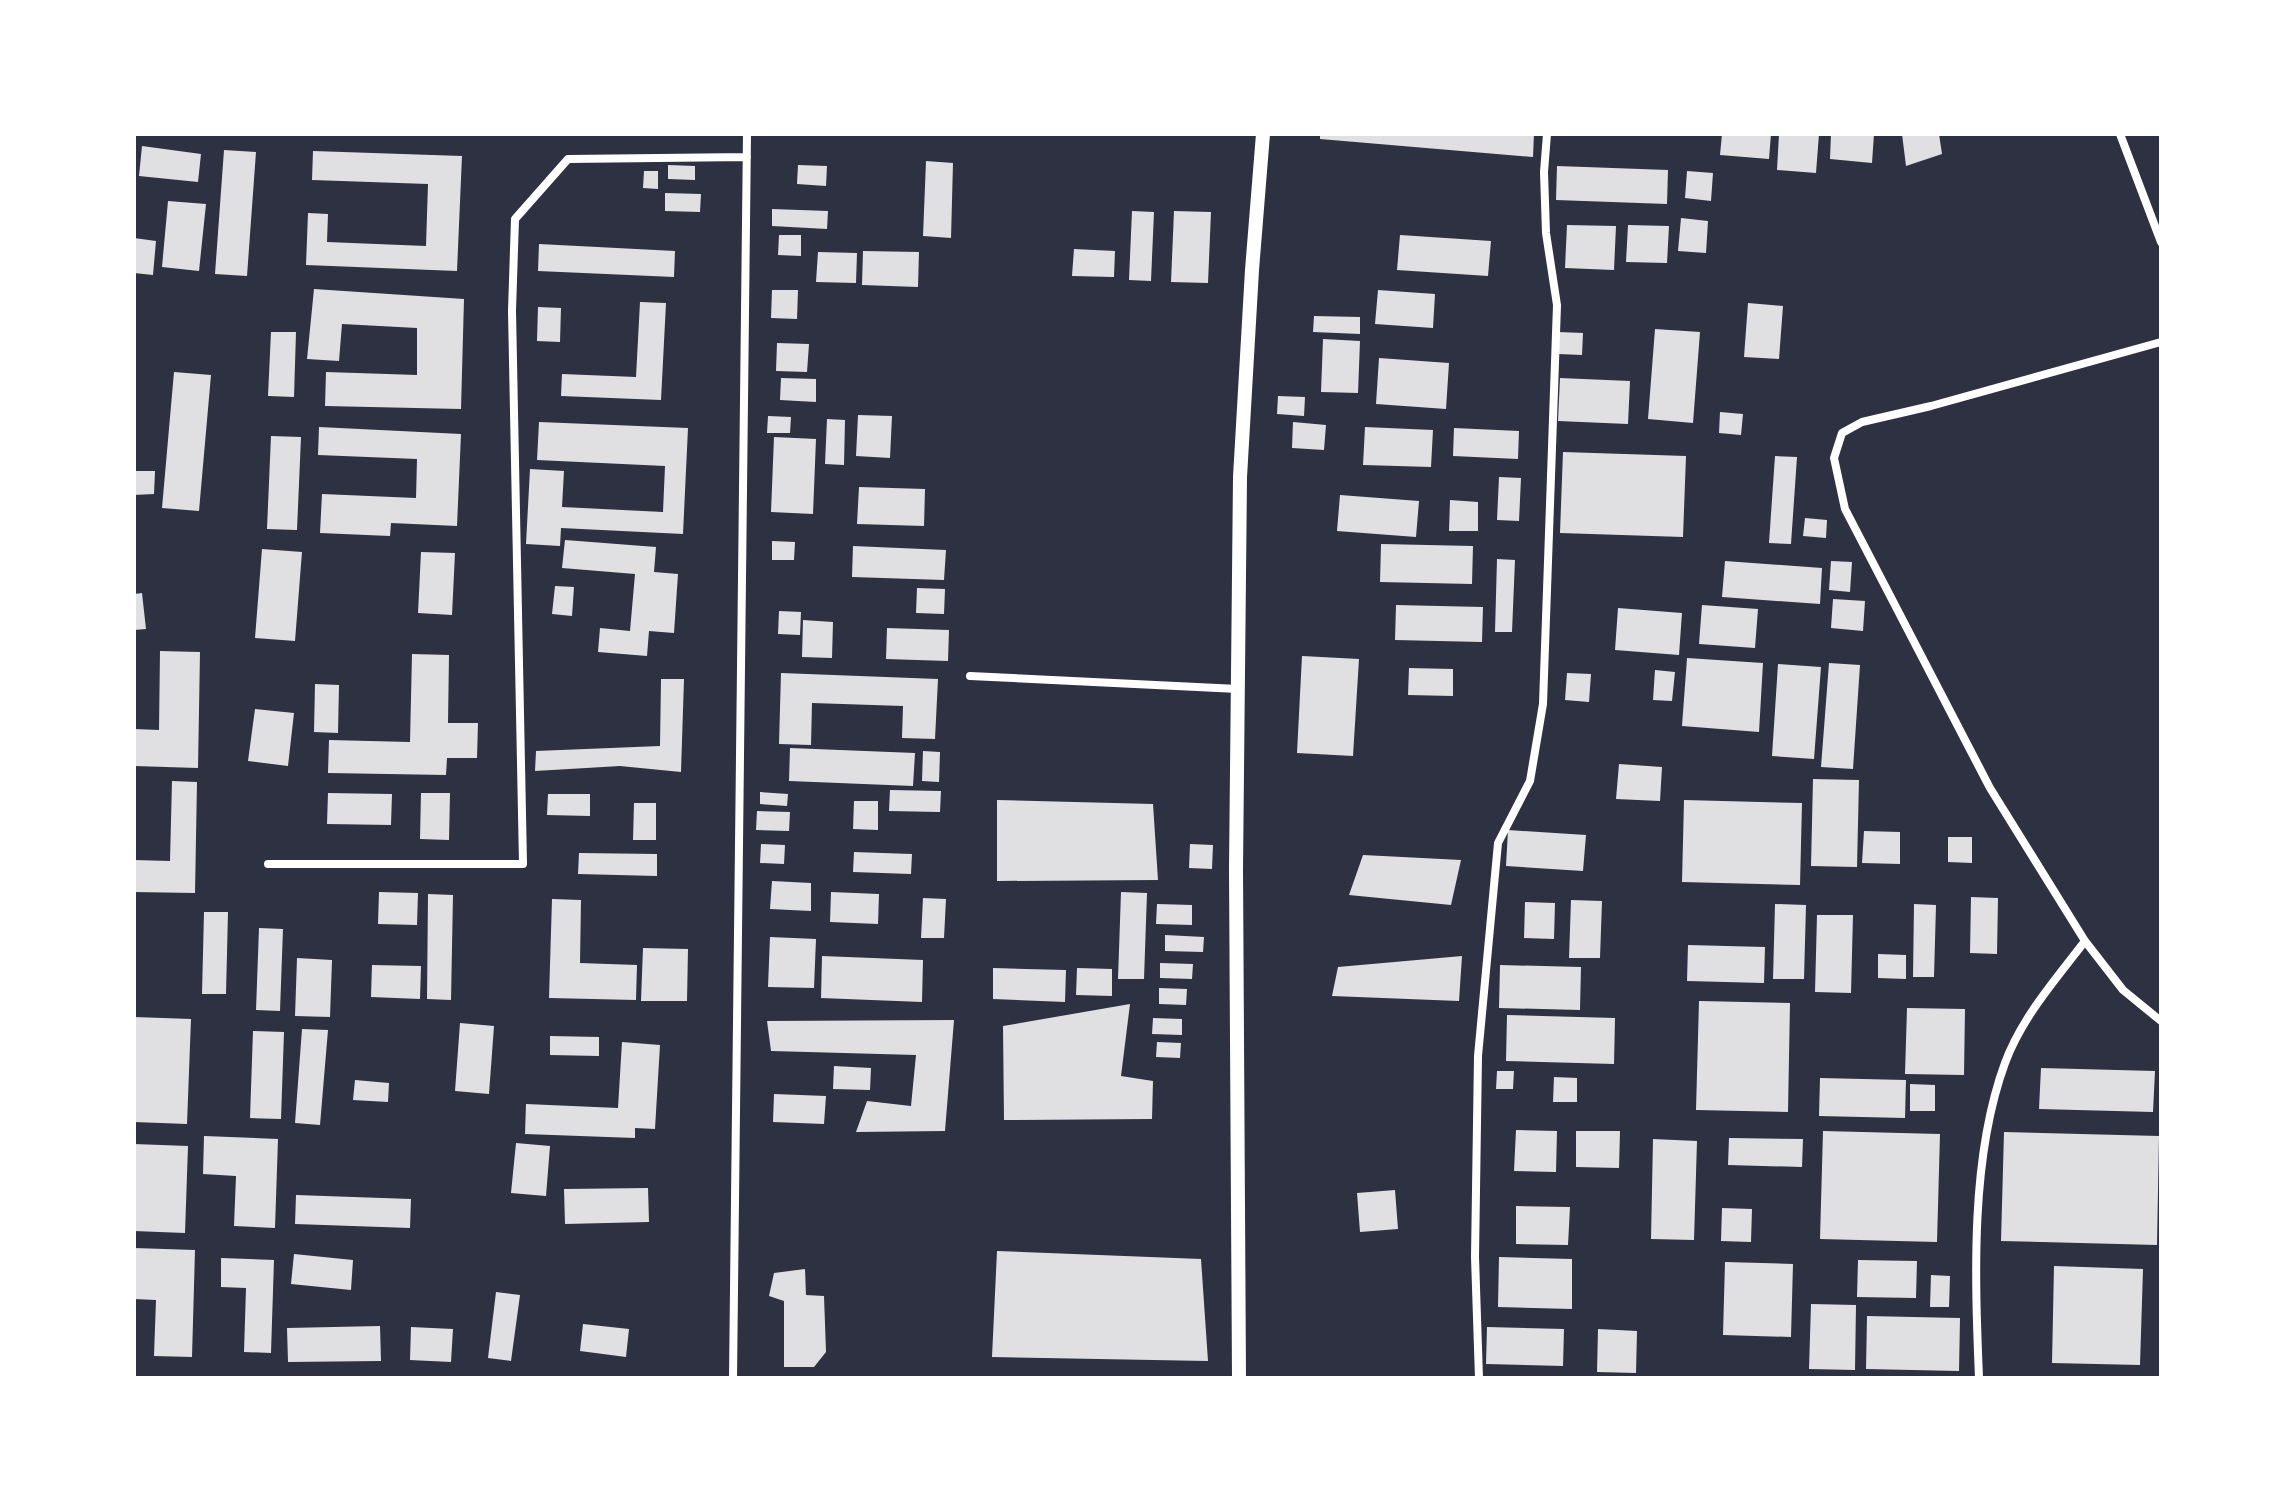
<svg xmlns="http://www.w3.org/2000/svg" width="2295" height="1512" font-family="'IBM Plex Sans',sans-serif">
	<rect width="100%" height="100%" fill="#2d3142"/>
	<!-- building -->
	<path fill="#e0e0e3" d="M1320 134H1534L1533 157 1320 139Z
		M1722 134H1771L1769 159 1720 155Z
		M1779 134H1819L1816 173 1777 170Z
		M1831 134H1874L1872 163 1830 159Z
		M1902 134H1939L1942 154 1906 166Z
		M142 146 201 154 198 182 139 176Z
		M224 150 256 152 247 276 215 274Z
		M313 151 462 156 457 271 306 265 308 213 328 214 327 242 426 246 428 184 312 180Z
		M926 161 953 163 951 238 923 236Z
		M668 165 695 166V180L668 179Z
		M798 165 827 166 826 186 797 184Z
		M1557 166 1668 170 1667 204 1556 200Z
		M644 171H658V189L643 188Z
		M1687 171 1713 173 1711 201 1685 198Z
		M665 193 701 194 700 212 665 211Z
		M168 201 206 204 199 271 162 267Z
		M772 209 828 211 827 229 772 226Z
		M1132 211 1154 212 1151 281 1129 280Z
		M1174 211 1211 212 1208 283 1171 282Z
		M1681 218 1708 221 1706 253 1678 251Z
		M1567 225 1616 226 1614 270 1565 268Z
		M1628 225 1669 226 1667 263 1626 262Z
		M779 235H801V256L778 255Z
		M1400 235 1491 241 1488 276 1397 270Z
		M134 238 156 241 153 275 134 273Z
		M539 244 675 251 674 277 538 271Z
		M1074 249 1115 251 1114 277 1072 276Z
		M863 251 919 252 918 287 862 285Z
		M818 252 857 253 856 283 816 282Z
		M314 289 464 299 461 409 325 406 326 372 417 375V328L342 324 339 361 307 359Z
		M772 290H798L797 319 771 318Z
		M1378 290 1435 294 1433 328 1375 324Z
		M640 302 666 303 661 400 561 396 562 374 636 377Z
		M1748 303 1783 306 1779 359 1744 357Z
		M538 307 561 308 560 342 537 341Z
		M1314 316 1360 317V334L1313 332Z
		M1655 329 1700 332 1693 423 1648 419Z
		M271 332H296L294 397 268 396Z
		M1559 332 1583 333 1582 355 1558 354Z
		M1323 339 1360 341 1358 393 1321 392Z
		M777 343 809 344 807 372 776 371Z
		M1379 358 1449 363 1446 409 1376 404Z
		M174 372 211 375 199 511 162 508Z
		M781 378 816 379V402L780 400Z
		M1560 378 1630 381 1628 424 1558 421Z
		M1278 396 1305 397 1304 416 1277 414Z
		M1720 412 1743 414 1741 435 1719 433Z
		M858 415 892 416 890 458 856 456Z
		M768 416 791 417 790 433H767Z
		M827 419 845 420 844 465 825 464Z
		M539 422 688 428 683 534 561 528 560 546 526 544 530 469 564 471 562 507 663 512 665 466 537 460Z
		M1293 422 1326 425 1324 450 1292 448Z
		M319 427 461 434 457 526 391 523 390 536 320 533 322 494 416 498 417 459 318 455Z
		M1365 427 1433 430 1431 467 1363 465Z
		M1454 428 1519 431 1518 459 1453 456Z
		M271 436 301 437 297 530 267 529Z
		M774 437 816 439 813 514 771 512Z
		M1563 452 1686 456 1683 537 1560 533Z
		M1775 456 1797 457 1791 544 1769 543Z
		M134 471H155L154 494 134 495Z
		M1499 477 1521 478 1519 521 1497 520Z
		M859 487 925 489 924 526 857 524Z
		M1340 495 1419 501 1416 537 1337 531Z
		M1450 500 1478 502V531H1449Z
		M1805 518 1827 520 1826 538 1803 536Z
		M565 540 656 547 654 572 678 574 674 633 649 631 647 656 598 652 600 628 630 631 635 574 562 568Z
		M772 541 795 542 794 560H772Z
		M1381 544 1473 546 1472 584 1380 582Z
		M853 546 946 550 944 580 852 577Z
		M262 549 302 552 295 641 255 638Z
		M421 552 455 553 452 615 418 613Z
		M1497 559 1515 560 1512 632H1495Z
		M1725 561 1822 568 1820 604 1722 597Z
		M1831 561 1852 562 1850 592 1829 590Z
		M555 586 574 587 572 616 552 614Z
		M917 588 945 589 944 614 916 613Z
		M142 593 146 629 134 630V594Z
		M1833 599 1865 601 1863 631 1831 628Z
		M1396 605 1483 607 1482 642 1395 640Z
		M1702 605 1758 609 1755 648 1699 644Z
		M1618 608 1682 613 1679 655 1615 650Z
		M779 611 801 612 800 635 778 634Z
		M803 620 833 622 832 658 802 657Z
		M887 628 949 630 948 661 886 659Z
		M160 651 200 652 198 768 134 766V729L159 730Z
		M412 654 449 655 448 723H478L477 758H447L446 775 328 773 329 740 410 742Z
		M1302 656 1359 659 1353 756 1297 753Z
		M1687 658 1763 663 1759 732 1682 726Z
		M1829 663 1860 665 1853 769 1821 767Z
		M1778 664 1821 667 1814 759 1772 756Z
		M1409 668 1453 669V696L1408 695Z
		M1655 670 1675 672 1672 701 1653 700Z
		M781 673 938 679 935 739 902 738 903 706 812 703 811 745 779 744Z
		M1567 673 1591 674 1589 702 1565 700Z
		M661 679H684L681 772 620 766 535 771 536 751 660 746Z
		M315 684 339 685 338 733 314 732Z
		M255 709 294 713 288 766 248 761Z
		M790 748 915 753 913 786 789 781Z
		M923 751 940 752 939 782 922 781Z
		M1619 764 1662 767 1660 801 1616 799Z
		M1813 779 1859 780 1857 867 1811 866Z
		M172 781 197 782 195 893 134 892V860L170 861Z
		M890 790 941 791 940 812 889 811Z
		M760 792 788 794 787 806 760 804Z
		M328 793 392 794 391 825 327 824Z
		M421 793H450L449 840 420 839Z
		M548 794H590V816L547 815Z
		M997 800 1153 804 1158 880 997 881Z
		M1684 800 1802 803 1800 885 1682 882Z
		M854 801H878V830L853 829Z
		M634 803H656V840H633Z
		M757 811 790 812 789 831 756 830Z
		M1508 830 1586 835 1583 871 1506 866Z
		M1864 831 1900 832V864L1862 863Z
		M1948 837H1972V863L1948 862Z
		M761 844 785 845 784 864 760 863Z
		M1190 844 1213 845 1212 869 1189 868Z
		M854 852 912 854 911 874 853 872Z
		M579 853 657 854V876L578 874Z
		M1363 855 1461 860 1451 905 1349 895Z
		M772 881 811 883V911L770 909Z
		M379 892 418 893 417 925 378 924Z
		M831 892 879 894 878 924 830 922Z
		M1121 892 1147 893 1144 979H1118Z
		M428 894 453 895 451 1000 427 999Z
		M1971 897 1998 898 1997 954 1970 953Z
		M923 898 946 899 944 938H921Z
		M552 899 581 900 580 963 637 965 636 1000 549 998Z
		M1571 900 1602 901 1600 958H1569Z
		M1525 902 1555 903 1554 939 1524 938Z
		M1157 904 1192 905V925L1156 924Z
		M1775 904 1806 905 1804 979H1773Z
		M1914 904 1936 905 1934 977H1913Z
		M204 912H228L226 994H202Z
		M1817 915H1853L1851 993 1815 992Z
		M259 928 283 929 280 1011 256 1010Z
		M1165 935 1204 937 1203 952 1165 951Z
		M770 937 816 939 814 988 768 987Z
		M1688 945 1765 947 1764 983 1687 981Z
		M643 948 688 949 687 1001H641Z
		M1878 954 1906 955V979L1878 978Z
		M822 956 923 960 922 1002 821 998Z
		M1462 956 1459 1001 1332 996 1338 967Z
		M297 958 332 960 330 1017 295 1016Z
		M1160 963 1193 964 1192 979 1160 978Z
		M372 965 421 966 420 999 371 997Z
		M1500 965 1581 967 1580 1010 1499 1008Z
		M993 968 1066 970 1065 1002 993 999Z
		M1077 968 1112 969V996L1076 995Z
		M1159 988 1187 989 1186 1005 1159 1004Z
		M1699 1001 1790 1003 1788 1112 1696 1110Z
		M1130 1004 1121 1076 1153 1081 1152 1119 1004 1120 1003 1026Z
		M1907 1008 1965 1009 1964 1075 1905 1074Z
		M1507 1015 1615 1018 1614 1064 1506 1061Z
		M134 1017 191 1019 187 1124 134 1122Z
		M1153 1018 1182 1019V1035L1152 1034Z
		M954 1020 945 1131 856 1132 867 1101 911 1106 916 1055 771 1051 767 1021Z
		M460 1023 494 1026 489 1094 455 1091Z
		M302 1029 328 1030 320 1125 295 1123Z
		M253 1031 284 1032 281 1119 250 1118Z
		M550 1036 599 1037V1056L550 1055Z
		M622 1042 660 1045 655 1129 635 1128V1138L525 1134 526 1104 618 1108Z
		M1157 1042 1181 1043 1180 1058 1156 1057Z
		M834 1066 871 1068 870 1090 833 1089Z
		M2041 1068 2155 1071 2153 1112 2039 1109Z
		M1497 1071H1514L1513 1089H1496Z
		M1554 1077 1577 1078V1102H1553Z
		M1820 1078 1906 1080 1905 1118 1819 1116Z
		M355 1080 389 1083 388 1102 353 1100Z
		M1910 1084 1935 1085V1111H1910Z
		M774 1094 826 1096 824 1124 773 1122Z
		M1516 1130 1557 1131 1556 1172 1514 1171Z
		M1576 1131H1620L1619 1168 1576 1167Z
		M1823 1131 1940 1134 1937 1242 1820 1239Z
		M2004 1132 2159 1136 2157 1245 2001 1241Z
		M204 1136 278 1139 275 1228 234 1226 236 1176 203 1174Z
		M1729 1138 1803 1139 1802 1167 1728 1165Z
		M1653 1139 1697 1141 1694 1240 1651 1239Z
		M516 1143 550 1146 546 1196 511 1193Z
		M134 1144 188 1146 185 1233 134 1231Z
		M648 1188 649 1222 565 1224 564 1189Z
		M1395 1190 1398 1229 1360 1232 1357 1193Z
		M296 1195 411 1199 410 1228 295 1224Z
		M1516 1206 1570 1207 1568 1245 1516 1244Z
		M1722 1208 1752 1209 1751 1242 1721 1241Z
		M134 1248 195 1250 192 1357 154 1356 156 1300 134 1299Z
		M997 1251 1201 1259 1208 1361 992 1357Z
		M294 1254 353 1260 351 1290 291 1284Z
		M1499 1257 1572 1259V1309L1498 1307Z
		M221 1258 274 1260 271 1353 244 1352 246 1288 221 1287Z
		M1858 1260 1917 1261 1916 1298 1857 1297Z
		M1725 1262 1793 1264 1791 1337 1723 1335Z
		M2054 1266 2143 1269 2140 1365 2052 1363Z
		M805 1269 806 1295 824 1296 826 1352 814 1367H784V1301L769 1296 774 1273Z
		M1931 1275 1950 1276 1949 1307H1930Z
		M496 1292 520 1295 511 1361 488 1358Z
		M1811 1304 1856 1305 1855 1370 1809 1369Z
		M1867 1316 1960 1318 1959 1371 1866 1369Z
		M583 1324 629 1329 626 1357 580 1351Z
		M380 1326 381 1361 288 1362 287 1328Z
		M411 1327 453 1329 451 1362 410 1360Z
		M1487 1327 1564 1329 1563 1366 1486 1364Z
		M1598 1329 1637 1331 1636 1373 1597 1372Z"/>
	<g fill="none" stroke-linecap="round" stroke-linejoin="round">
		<!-- minor -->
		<path stroke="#fff" stroke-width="8" d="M2120 134 2161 242
			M2161 342 1931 406 1862 422 1842 433 1834 458 1845 509 1990 788 2085 941 2123 990 2161 1021
			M970 676 1238 689
			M268 864H523L512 311 515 219 568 159 747 157
			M733 1378 747 134
			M1479 1378 1475 1257 1478 1056 1498 843 1530 781 1543 704 1557 305 1546 233 1544 172 1547 134
			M1979 1378C1975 1278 1970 1158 2005 1063 2022 1017 2056 979 2085 941"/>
		<!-- tertiary -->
		<path stroke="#fff" stroke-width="14" d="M1239 1378 1236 869 1240 477 1252 270 1263 134"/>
	</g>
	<!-- border -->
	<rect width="2295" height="1512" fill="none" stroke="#ffffff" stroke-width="272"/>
</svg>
